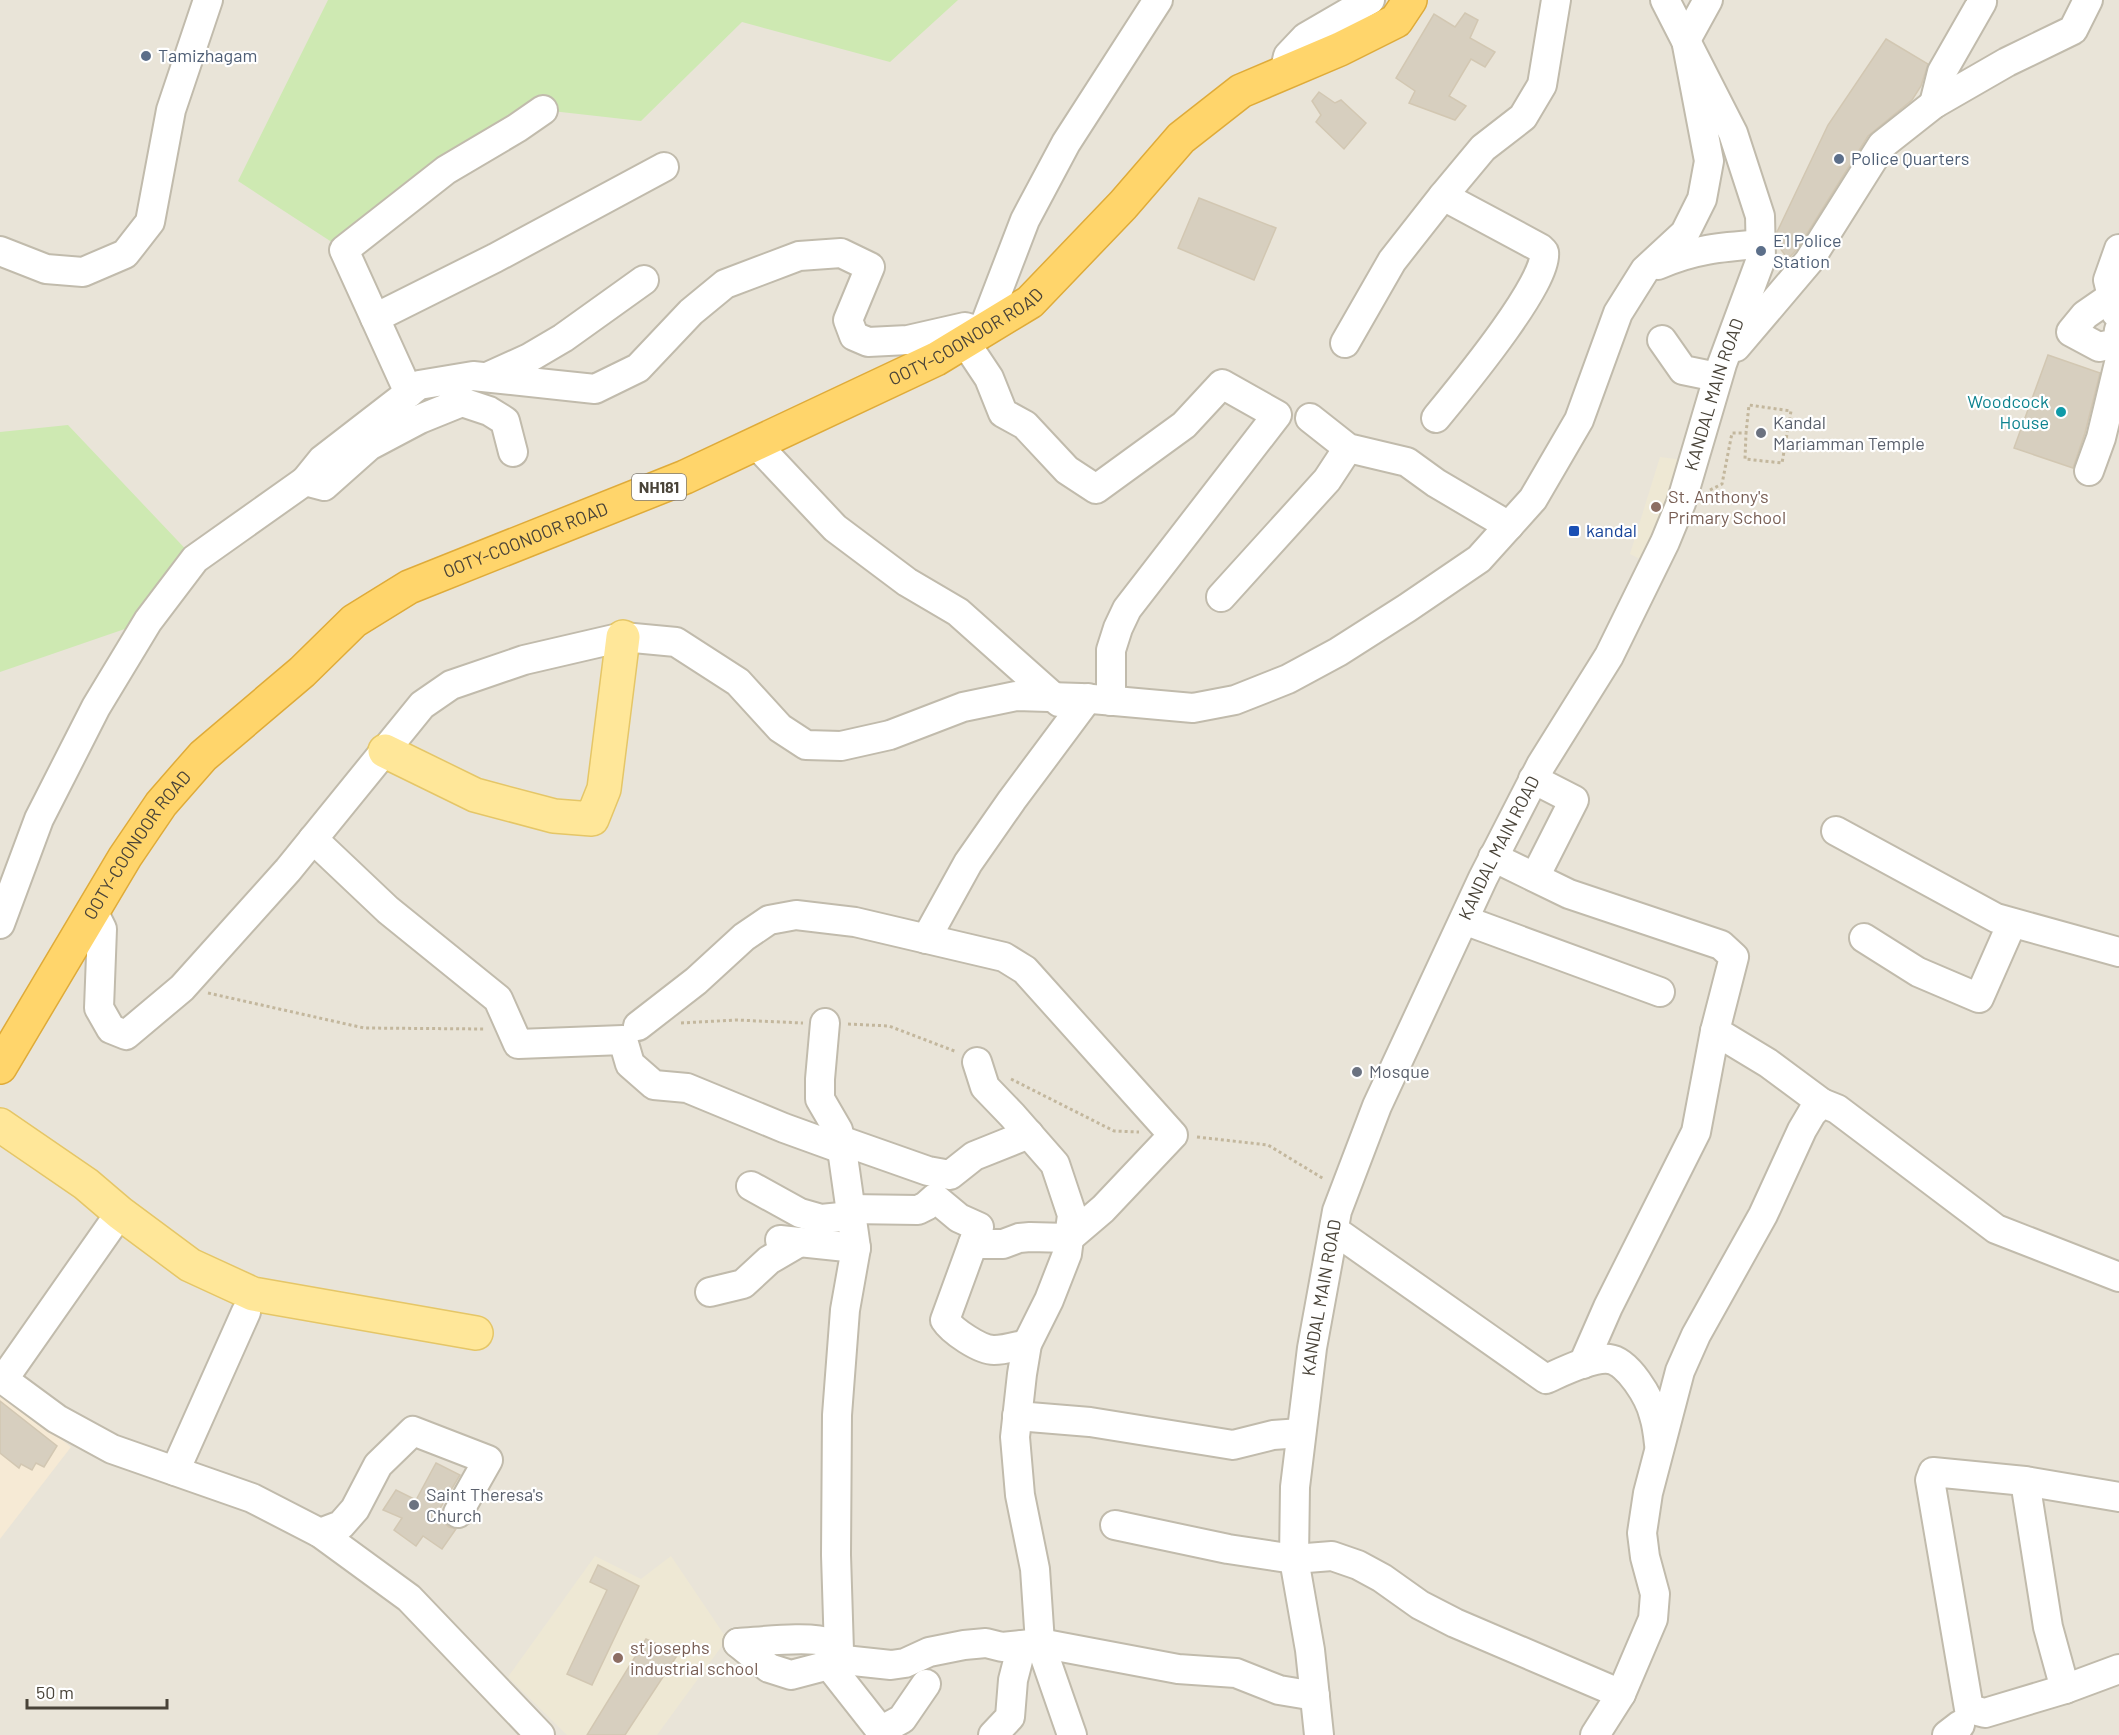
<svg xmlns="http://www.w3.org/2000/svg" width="2119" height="1735" font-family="Barlow,sans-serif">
	<rect width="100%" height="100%" fill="#f5f2ea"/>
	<!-- residential -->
	<path fill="#e9e4d8" d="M0 0H2119V1735H0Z"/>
	<!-- commercial -->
	<path fill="#f6ead5" d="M0 1391 71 1447 0 1539Z"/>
	<!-- education -->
	<path fill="#eee8d4" d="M1660 457 1683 460 1648 563 1630 554Z
		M595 1556 641 1579 671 1556 727 1639 657 1735H567L508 1677Z"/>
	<!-- green -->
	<path fill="#cee9b2" d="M328 0H958L890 62 742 22 641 121 543 110 344 250 238 181Z
		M68 425 195 559 148 621 0 672V432Z"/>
	<!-- building -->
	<path fill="#d7cfbf" stroke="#d2c7b2" stroke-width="1.5" d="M1465 13 1478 20 1470 38 1495 52 1485 67 1471 59 1449 96 1466 106 1455 120 1409 103 1415 91 1396 78 1434 14 1455 27Z
		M1886 39 1928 64 1921 86 1912 100 1868 136 1798 248 1788 259 1777 244V232L1828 125Z
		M1319 92 1335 103 1341 100 1366 123 1344 149 1316 122 1321 115 1312 101Z
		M1199 198 1276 228 1254 280 1178 248Z
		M2048 355 2100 373 2085 433 2073 468 2014 448Z
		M0 1401 57 1446 44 1467 36 1463 32 1470 21 1464 19 1468 0 1453Z
		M436 1463 460 1475 436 1515 449 1527 456 1529 442 1549 423 1536 416 1546 394 1530 402 1518 383 1510 396 1490 416 1500Z
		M598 1565 639 1586 592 1685 567 1674 607 1590 590 1582Z
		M646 1639 678 1654 625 1735H587Z"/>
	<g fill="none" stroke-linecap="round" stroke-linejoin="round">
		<!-- minor casing -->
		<g stroke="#c1bbac" stroke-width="32">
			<g id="minor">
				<path d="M1284 73 1288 56 1306 37 1370 0"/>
				<path d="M1934 104 1942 72 1982 2 1981 0"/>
				<path d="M0 251 46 269 83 272 125 254 150 222 171 110 208 0"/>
				<path d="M1658 265C1694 249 1722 247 1761 244"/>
				<path d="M2111 297 2085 315 2071 332 2099 347 2117 343 2119 330"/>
				<path d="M2116 313 2108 280 2119 249"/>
				<path d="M375 318 495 258 664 167"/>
				<path d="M1662 340 1683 370 1717 377"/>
				<path d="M965 342 989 378 1003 413 1025 425 1067 470 1096 489 1184 425 1222 384 1277 415 1127 609 1118 628 1111 650V701"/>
				<path d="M1345 343 1392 261 1443 196 1483 148 1523 117 1542 85 1556 0"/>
				<path d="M1736 347 1809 261 1882 145 1934 104 2007 62 2073 30 2088 0"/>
				<path d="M487 377 529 358 563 338 644 280"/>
				<path d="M409 393 344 250 446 170 517 128 543 110"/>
				<path d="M1310 418 1348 448 1407 462 1436 483 1509 526"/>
				<path d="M1436 418C1458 391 1549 282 1544 252L1540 248 1443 196"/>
				<path d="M756 444 835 528 907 582 958 612 1059 702"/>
				<path d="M513 452 505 421 489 411 462 402 420 419 369 446 324 486 305 481 322 460 419 385 473 376 595 389 638 368 691 312 725 284 799 256 841 253 870 267 848 320 854 336 868 342 908 340 965 327 982 332 1025 220 1066 143 1158 0"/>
				<path d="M2089 471 2101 438 2119 363"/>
				<path d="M1221 597 1327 480 1348 448"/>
				<path d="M1533 779 1574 800 1535 877"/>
				<path d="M1836 831 1996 918 2119 952"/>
				<path d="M313 839 388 910 498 999 518 1044 623 1040 630 1064 654 1085 687 1088 784 1128 842 1149"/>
				<path d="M1493 857 1569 894 1721 945 1734 957 1715 1031 1768 1063 1822 1103"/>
				<path d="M93 911 102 929 99 1008 111 1029 126 1035 182 988 288 870 422 705 451 685 524 660 623 637 676 642 738 682 780 728 806 745 841 746 890 735 963 707 1016 696 1081 698 1193 708 1235 700 1288 679 1338 652 1407 608 1479 559 1533 499 1579 420 1618 313 1645 270 1685 233 1702 199 1709 161 1686 40 1708 0"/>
				<path d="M1464 920 1660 992"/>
				<path d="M0 924 39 819 96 707 148 621 195 559 305 481"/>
				<path d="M1864 938 1918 972 1979 998 2012 923"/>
				<path d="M926 939 968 863 1012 800 1088 698"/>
				<path d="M825 1023 820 1079V1099L838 1130 842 1149 856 1248 845 1310 837 1415 836 1555 839 1651"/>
				<path d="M638 1026 696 981 744 937 769 920 796 915 855 922 1004 957 1025 970 1173 1135 1103 1209 1069 1238 1030 1237 1019 1238 1003 1244H973"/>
				<path d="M977 1062 985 1087 1012 1115 1055 1164 1072 1215 1067 1254 1049 1300 1027 1344 1022 1374 1015 1437 1020 1495 1035 1569 1040 1643 1072 1735"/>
				<path d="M840 1140 928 1171 950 1175 974 1156 1029 1134"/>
				<path d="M751 1186 800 1213 821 1219 851 1216"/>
				<path d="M849 1209 918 1210 926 1206 935 1198 959 1218 979 1227 945 1320C952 1331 980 1350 994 1350 1005 1350 1017 1346 1027 1344"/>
				<path d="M1334 1230 1546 1379C1562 1372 1591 1357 1609 1359 1628 1361 1650 1398 1654 1416 1657 1425 1658 1435 1659 1444"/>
				<path d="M780 1240 856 1248"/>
				<path d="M710 1292 743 1284 769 1260 800 1242"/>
				<path d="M1583 1364 1608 1307 1696 1132 1715 1031"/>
				<path d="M0 1377 57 1419 112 1449 252 1498 320 1533 409 1598 540 1735"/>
				<path d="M3 1380 120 1213"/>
				<path d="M1017 1416 1090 1422 1233 1445 1273 1435 1301 1433"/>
				<path d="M175 1471 246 1312"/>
				<path d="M2025 1481 2048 1627 2065 1689"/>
				<path d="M2119 1497 2025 1481 1933 1472 1930 1480 1969 1709 1985 1713 2065 1689 2119 1669"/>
				<path d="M1115 1525 1228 1549 1294 1559 1332 1556 1358 1565 1382 1578 1420 1605 1455 1623 1621 1694"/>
				<path d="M320 1533 341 1525 355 1509 378 1465 413 1431 488 1460 458 1513"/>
				<path d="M738 1643C758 1642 812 1635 828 1643 836 1647 840 1652 844 1660L891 1665 905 1663 929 1652 964 1645 986 1643 1002 1647 1040 1643 1178 1669 1236 1673 1279 1690 1315 1696"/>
				<path d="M738 1643 769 1668 791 1675 829 1665"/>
				<path d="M844 1660 829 1665 884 1735"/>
				<path d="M880 1731 902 1719 926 1684"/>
				<path d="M993 1735 1010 1717 1013 1680 1022 1645"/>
				<path id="s1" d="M1319 1735 1310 1650 1294 1559 1295 1487 1312 1348 1337 1211 1377 1106 1483 878 1541 765 1609 656 1665 542 1681 503 1722 364 1761 259 1760 216 1733 133 1665 0"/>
				<path d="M1595 1735 1621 1694 1653 1619 1655 1594 1645 1557 1642 1533 1648 1493 1680 1371 1696 1335 1763 1215 1802 1130 1812 1113 1822 1103 1837 1109 1996 1229 2119 1277"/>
				<path d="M1947 1735 1960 1725"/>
			</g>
		</g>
		<!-- major casing -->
		<g stroke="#e5c667" stroke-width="36">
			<path id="major" d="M385 751 475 795 554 816 592 819 604 789 623 637
				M0 1125 86 1184 120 1213 190 1265 253 1294 476 1333"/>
		</g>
		<!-- highway casing -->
		<g stroke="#dfab39" stroke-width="36">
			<g id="highway">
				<path id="s2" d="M0 1067 125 857 161 804 203 756 302 672 354 621 409 587 685 477 936 359 1030 302 1123 205 1181 138 1241 91 1340 49 1396 21 1410 0"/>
			</g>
		</g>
		<!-- path -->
		<path stroke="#c3b79d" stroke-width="3" stroke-dasharray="3 3" stroke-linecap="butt" d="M1710 490 1722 484 1732 433H1746L1745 459 1782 463 1791 411 1749 405 1746 433
			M208 993 364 1028 485 1029
			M681 1023 736 1020 803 1023
			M848 1024 889 1026 957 1052
			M1011 1079 1114 1131 1139 1132
			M1197 1137 1268 1145 1324 1179"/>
		<!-- minor -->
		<use href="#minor" stroke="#fff" stroke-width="28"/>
		<!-- major -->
		<use href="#major" stroke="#ffe799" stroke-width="33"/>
		<!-- highway -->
		<use href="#highway" stroke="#ffd56b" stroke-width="33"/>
	</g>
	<!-- markers -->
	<g fill="#5c6f8a" stroke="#fff" stroke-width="2">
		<circle cx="146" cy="56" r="6"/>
		<circle cx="1839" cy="159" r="6"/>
		<circle cx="1761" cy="251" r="6"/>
	</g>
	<circle fill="#0f9aa8" stroke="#fff" stroke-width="2" cx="2061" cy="412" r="6"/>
	<g fill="#6b7280" stroke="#fff" stroke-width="2">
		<circle cx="1761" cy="433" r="6"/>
		<circle cx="1357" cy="1072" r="6"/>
		<circle cx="414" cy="1505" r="6"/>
	</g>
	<g fill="#8d6e63" stroke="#fff" stroke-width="2">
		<circle cx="1656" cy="507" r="6"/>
		<circle cx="618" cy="1658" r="6"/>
	</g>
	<rect fill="#1a4fb4" stroke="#fff" stroke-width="2" x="1568" y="525" width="12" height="12" rx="3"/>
	<g text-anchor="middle" stroke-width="4.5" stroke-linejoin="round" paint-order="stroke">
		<!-- shield labels -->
		<rect fill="#fff" stroke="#807b74" stroke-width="1.5" x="632" y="474" width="54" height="26" rx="4.5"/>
		<g font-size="16" font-weight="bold" fill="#494338">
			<text x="659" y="493">NH181</text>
		</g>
		<!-- service labels -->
		<g font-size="18" fill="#4e5e75" stroke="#fff" text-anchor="start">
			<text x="158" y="62">Tamizhagam</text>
			<text x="1851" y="165">Police Quarters</text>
			<text x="1773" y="247">E1 Police<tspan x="1773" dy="21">Station</tspan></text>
		</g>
		<!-- street labels -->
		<g font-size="18" fill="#494338" stroke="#fff">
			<text dy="6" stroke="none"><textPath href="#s2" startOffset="1251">OOTY-COONOOR ROAD</textPath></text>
			<text dy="6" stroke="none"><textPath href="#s1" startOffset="1431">KANDAL MAIN ROAD</textPath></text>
			<text dy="6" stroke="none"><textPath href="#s2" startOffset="765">OOTY-COONOOR ROAD</textPath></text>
			<text dy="6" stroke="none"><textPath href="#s2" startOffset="261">OOTY-COONOOR ROAD</textPath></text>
			<text dy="6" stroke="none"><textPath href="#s1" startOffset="927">KANDAL MAIN ROAD</textPath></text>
			<text dy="6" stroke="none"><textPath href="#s1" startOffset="441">KANDAL MAIN ROAD</textPath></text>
		</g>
		<!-- culture labels -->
		<g font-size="18" fill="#0d838f" stroke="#fff" text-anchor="end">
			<text x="2049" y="408">Woodcock<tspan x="2049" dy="21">House</tspan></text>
		</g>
		<!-- worship labels -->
		<g font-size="18" fill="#5b616d" stroke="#fff" text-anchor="start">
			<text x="1773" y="429">Kandal<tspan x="1773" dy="21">Mariamman Temple</tspan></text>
			<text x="1369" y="1078">Mosque</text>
			<text x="426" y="1501">Saint Theresa's<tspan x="426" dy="21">Church</tspan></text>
		</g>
		<!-- education labels -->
		<g font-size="18" fill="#785e54" stroke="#fff" text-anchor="start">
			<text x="1668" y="503">St. Anthony's<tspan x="1668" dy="21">Primary School</tspan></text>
			<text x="630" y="1654">st josephs<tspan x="630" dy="21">industrial school</tspan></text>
		</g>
		<!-- transit labels -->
		<g font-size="18" fill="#164399" stroke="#fff" text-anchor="start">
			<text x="1586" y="537">kandal</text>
		</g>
	</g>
	<!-- scale -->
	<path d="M27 1699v9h140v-9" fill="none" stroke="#494338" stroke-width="3"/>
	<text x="36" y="1699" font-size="18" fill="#494338" stroke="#ffffff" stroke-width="4.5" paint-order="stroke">50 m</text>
</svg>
